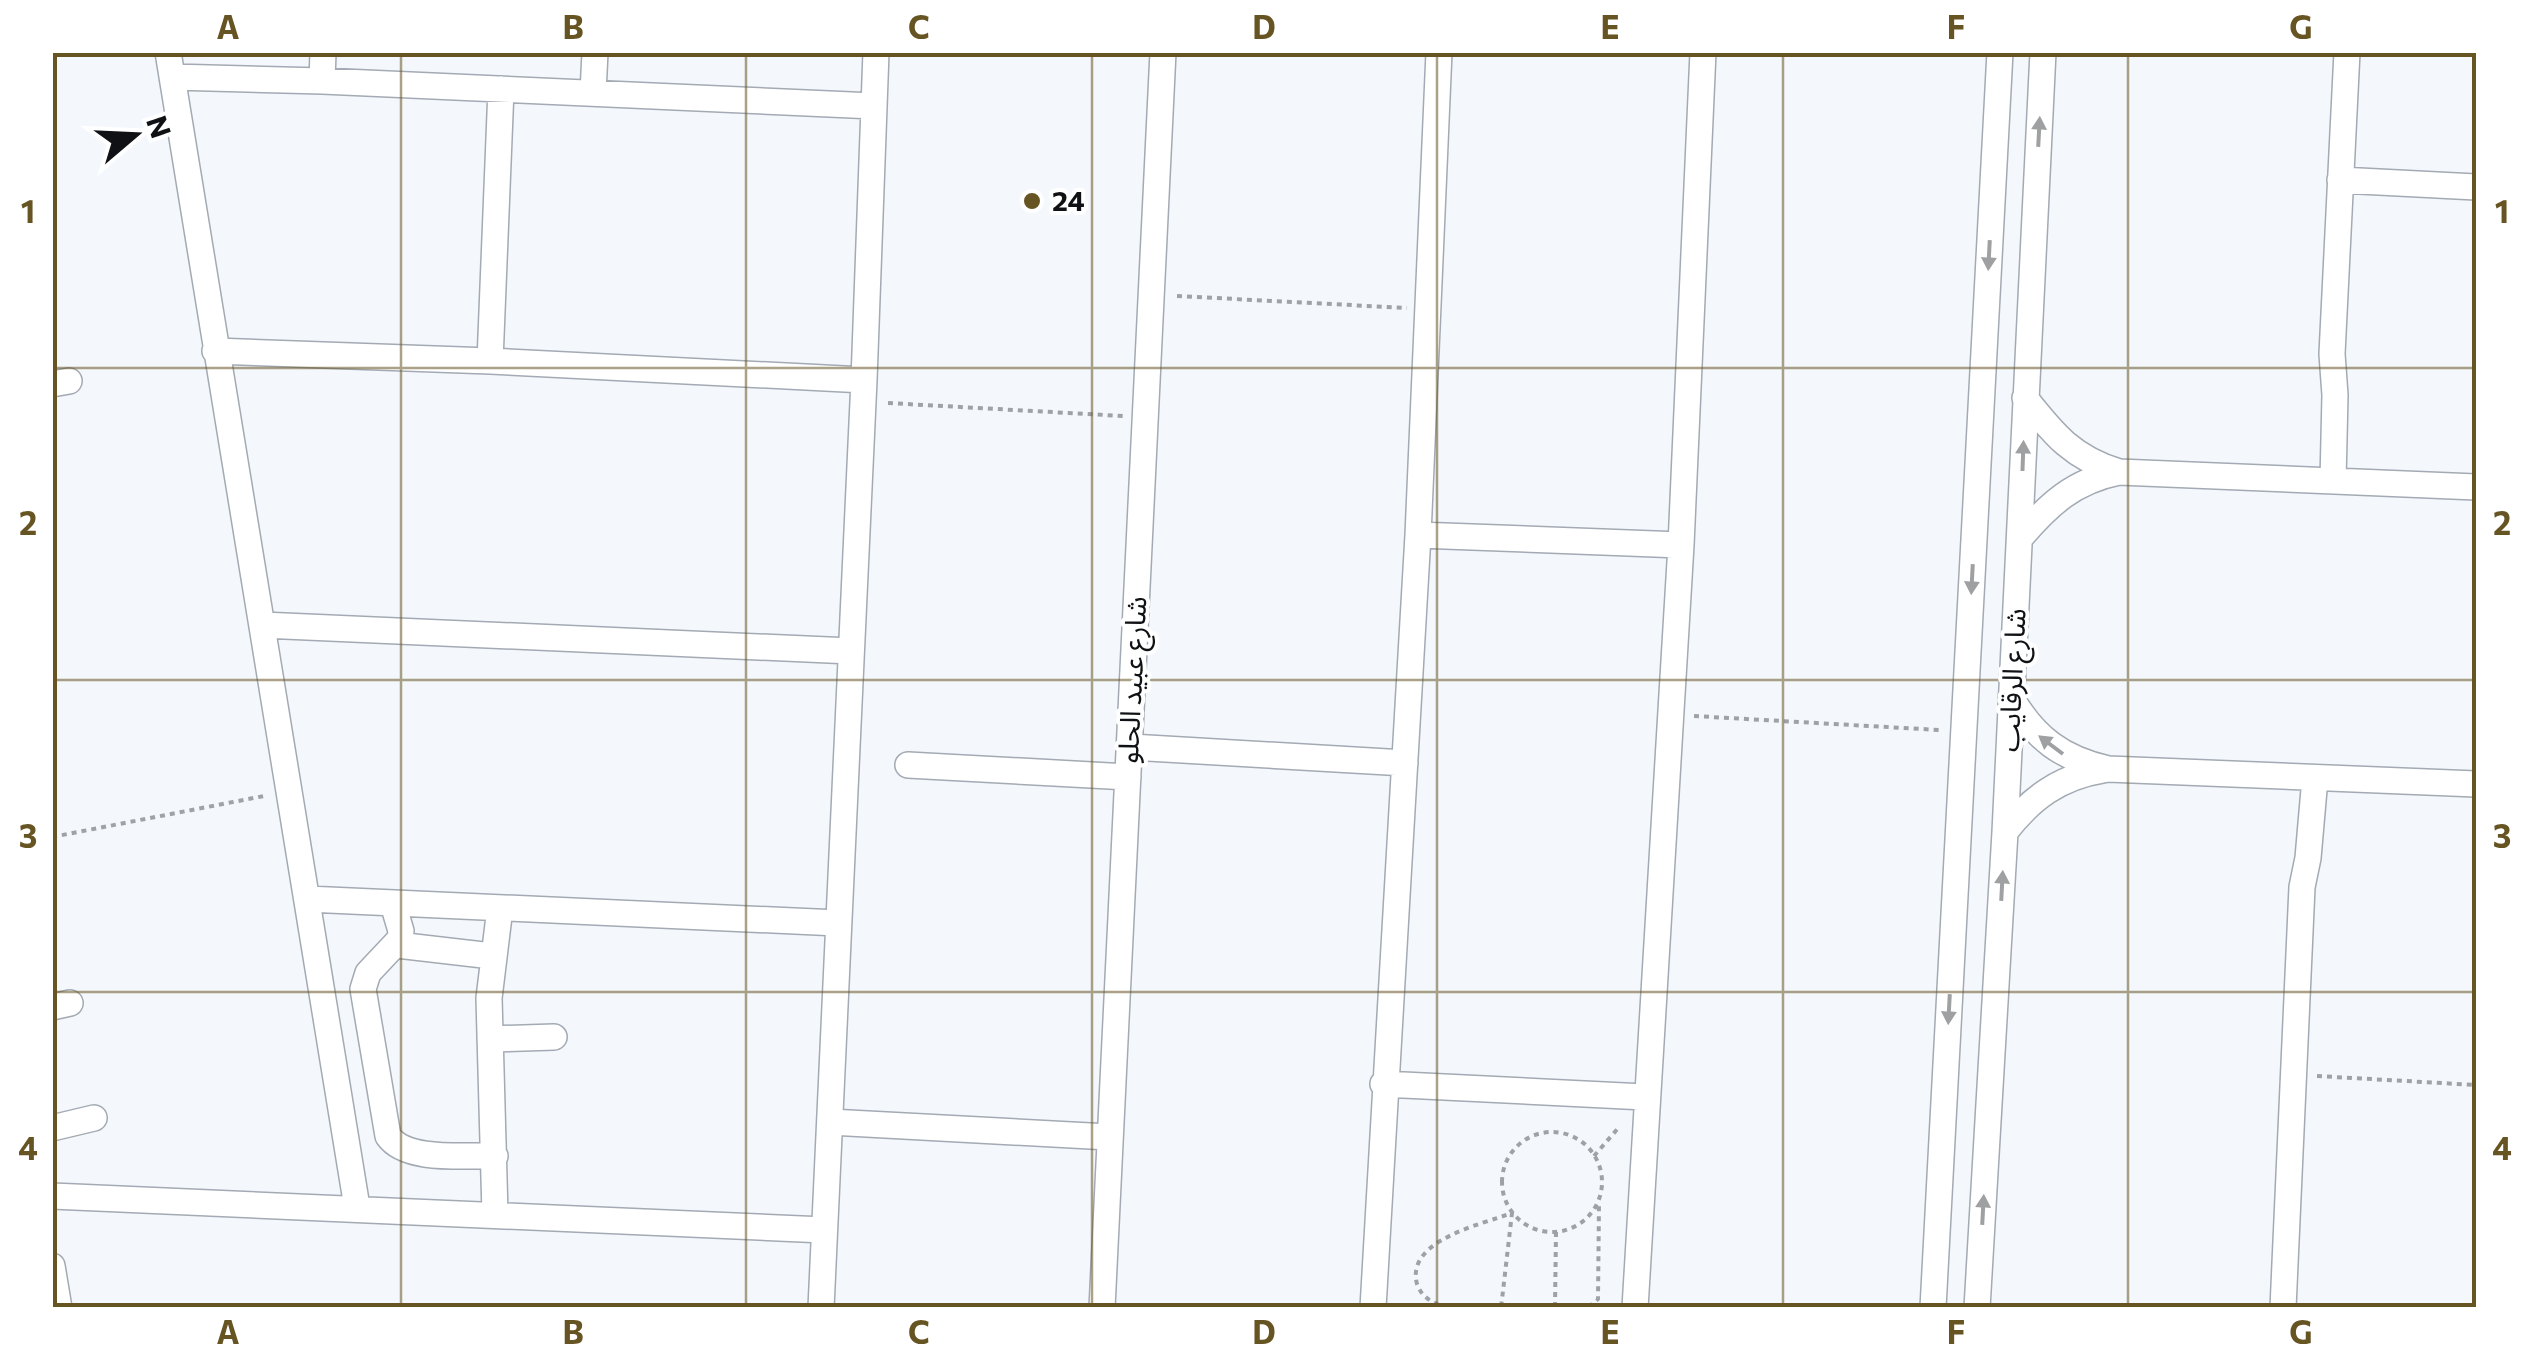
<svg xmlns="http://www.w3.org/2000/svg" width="2529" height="1360" font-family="Commissioner,'Noto Sans Arabic',sans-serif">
	<rect width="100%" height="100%" fill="#f4f8fd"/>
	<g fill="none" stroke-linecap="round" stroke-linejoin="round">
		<!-- minor casing -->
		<g stroke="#a3aab3" stroke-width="28">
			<path id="minor" d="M168 52 357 1207
				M172 77 322 81 874 106
				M322 81 323 52
				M593 93 595 52
				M2340 180 2476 187
				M215 351 490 361 864 380
				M490 361 501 89
				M52 384 69 381
				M2025 398C2054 435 2073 458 2119 472
				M2333 481 2335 395 2332 354 2347 52
				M1418 535 1681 545
				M2020 538C2049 504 2074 481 2119 472L2476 487
				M262 625 851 651
				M2011 697C2034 738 2063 759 2108 769L2476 784
				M1131 747 1405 763
				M908 765 1128 777
				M2005 832C2031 798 2060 777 2103 770
				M307 899 838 923
				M393 904 401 931 400 939 368 973 363 989 388 1136C406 1162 465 1155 495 1156
				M397 945 492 956
				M52 1007 70 1003
				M490 1039 554 1037
				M1383 1084 1645 1097
				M830 1122 1109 1137
				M52 1128 94 1118
				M52 1196 824 1230
				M495 1214 489 998 500 908
				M52 1266 59 1308
				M821 1308 864 380 876 52
				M1102 1308 1163 52
				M1373 1308 1418 535 1439 52
				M1635 1308 1681 545 1703 52
				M1933 1308 2000 52
				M1977 1308 2005 832 2043 52
				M2283 1308 2302 887 2308 858 2315 778"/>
		</g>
		<!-- path -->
		<path stroke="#9ea2a6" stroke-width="4" stroke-dasharray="5 5" stroke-linecap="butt" d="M1177 296 1407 308
			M888 403 1123 416
			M1694 716 1939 730
			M52 837 264 796
			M2317 1076 2476 1085
			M1502 1182a50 50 0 1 1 100 0a50 50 0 1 1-100 0Z
			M1594 1156 1620 1126
			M2002 1305 2022 1308
			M1555 1307 1556 1232
			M1448 1308C1434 1304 1422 1298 1417 1284 1405 1240 1483 1224 1512 1213L1501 1308
			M1538 1308 1591 1305 1598 1299 1599 1204"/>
		<!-- minor -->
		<use href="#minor" stroke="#fff" stroke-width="25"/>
	</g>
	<!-- one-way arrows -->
	<defs><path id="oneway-solid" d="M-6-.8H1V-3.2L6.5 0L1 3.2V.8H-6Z" transform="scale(2.5)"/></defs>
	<g fill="#9fa0a1">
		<use href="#oneway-solid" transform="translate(2039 132) rotate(-87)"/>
		<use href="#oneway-solid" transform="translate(1989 255) rotate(93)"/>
		<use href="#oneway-solid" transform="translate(2023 456) rotate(-88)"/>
		<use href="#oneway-solid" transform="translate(1972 579) rotate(93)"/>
		<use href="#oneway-solid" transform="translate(2051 745) rotate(-143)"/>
		<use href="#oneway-solid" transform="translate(2002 886) rotate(-87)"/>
		<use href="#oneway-solid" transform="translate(1949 1009) rotate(93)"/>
		<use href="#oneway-solid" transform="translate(1983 1210) rotate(-87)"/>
	</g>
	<!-- grid -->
	<path fill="none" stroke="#665422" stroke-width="2.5" stroke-opacity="0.55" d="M401 52V1308M746 52V1308M1092 52V1308M1437 52V1308M1783 52V1308M2128 52V1308M52 368H2476M52 680H2476M52 992H2476"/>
	<!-- markers -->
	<circle fill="#665422" stroke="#fff" stroke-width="4" cx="1032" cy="201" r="10"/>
	<g text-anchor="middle" stroke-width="8" stroke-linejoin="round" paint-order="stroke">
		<!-- poi labels -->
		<g font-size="28" font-weight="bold" fill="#0f1114" stroke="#fff" text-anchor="start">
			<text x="1052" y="211">24</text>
		</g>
		<!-- street labels -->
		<g font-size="28" fill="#0f1114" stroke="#fff">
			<text transform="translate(1132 680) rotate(-87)" y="10">شارع عبيد الحلو</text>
			<text transform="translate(2012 680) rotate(-87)" y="10">شارع الرقايب</text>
		</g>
	</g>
	<!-- border -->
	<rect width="2529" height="1360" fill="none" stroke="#ffffff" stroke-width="110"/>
	<!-- north arrow -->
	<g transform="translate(135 135) rotate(71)" stroke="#ffffff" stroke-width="8" paint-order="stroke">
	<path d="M0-8L18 38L0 25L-18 38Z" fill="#0f1114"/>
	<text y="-15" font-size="28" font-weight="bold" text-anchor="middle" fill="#0f1114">N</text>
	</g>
	<rect x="55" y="55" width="2419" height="1250" fill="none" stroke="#665422" stroke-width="4"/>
	<g font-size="32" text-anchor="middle" font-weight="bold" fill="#665422">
		<text x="228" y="39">A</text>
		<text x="573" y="39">B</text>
		<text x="919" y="39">C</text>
		<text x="1264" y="39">D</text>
		<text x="1610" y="39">E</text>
		<text x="1956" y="39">F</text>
		<text x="2301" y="39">G</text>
		<text x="28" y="223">1</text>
		<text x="2502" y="223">1</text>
		<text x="28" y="535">2</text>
		<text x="2502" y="535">2</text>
		<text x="28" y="848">3</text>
		<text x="2502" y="848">3</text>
		<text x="28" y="1160">4</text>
		<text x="2502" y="1160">4</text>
		<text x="228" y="1344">A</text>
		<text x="573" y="1344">B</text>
		<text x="919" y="1344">C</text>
		<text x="1264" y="1344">D</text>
		<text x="1610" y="1344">E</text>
		<text x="1956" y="1344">F</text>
		<text x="2301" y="1344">G</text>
	</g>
</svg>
